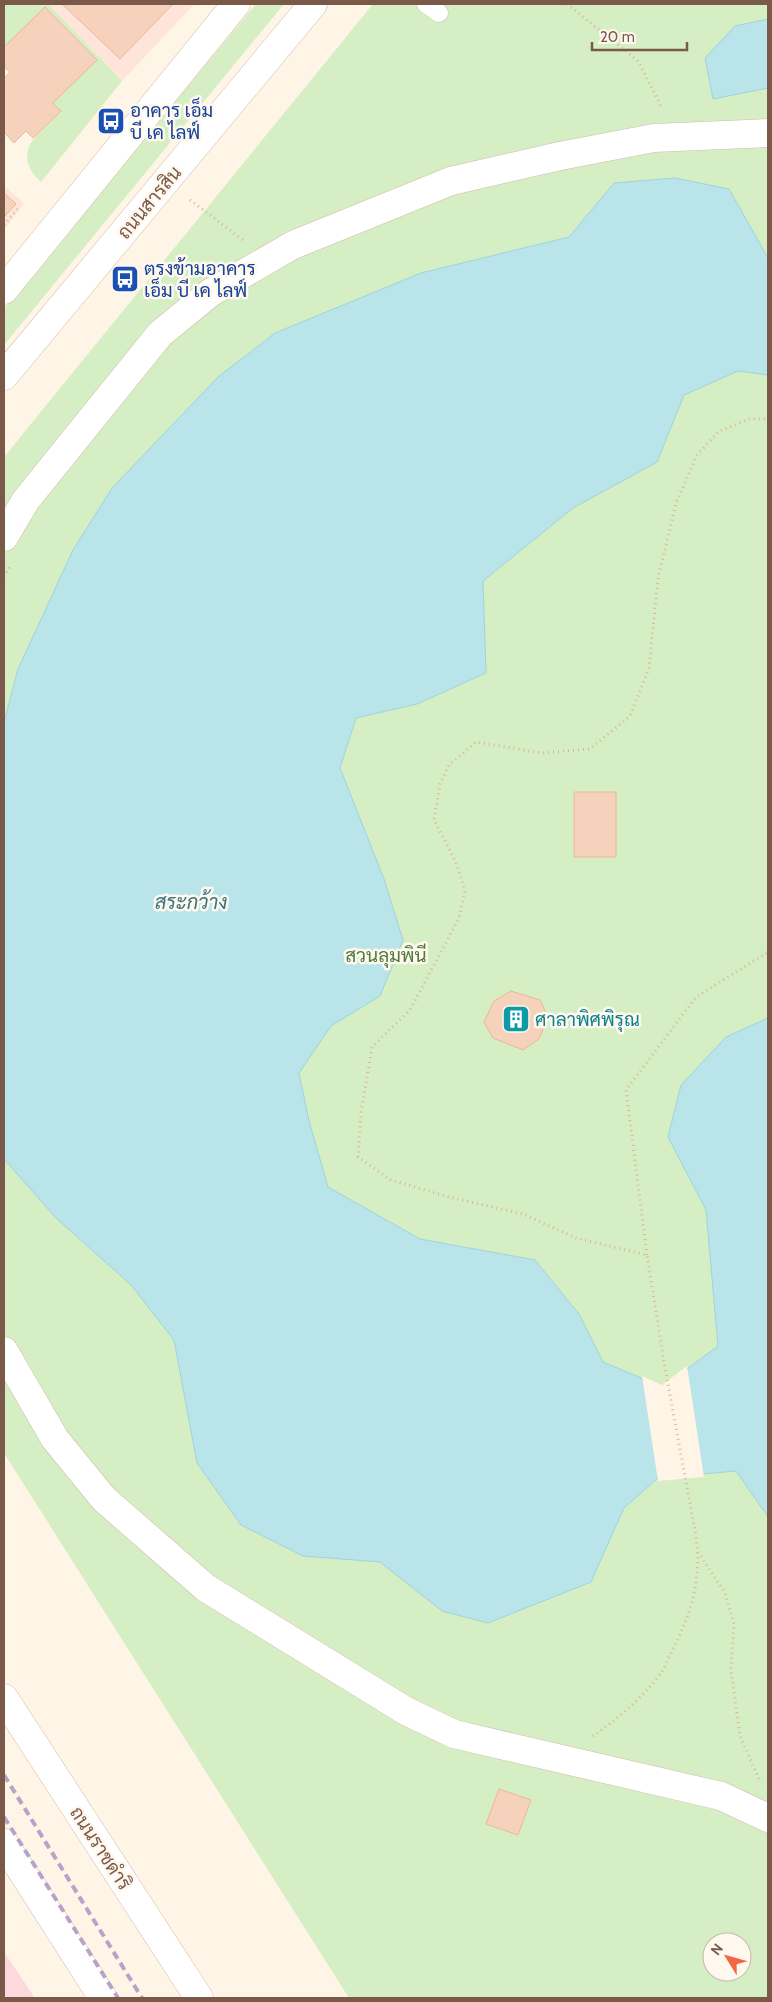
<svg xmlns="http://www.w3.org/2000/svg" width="772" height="2002" font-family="Cabin,Sarabun,sans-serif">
	<rect width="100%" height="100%" fill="#fef5e7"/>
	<!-- commercial -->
	<path fill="#ffe4da" d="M48 4H194L122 81Z
		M4 186 24 203 4 230Z"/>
	<!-- medical -->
	<path fill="#fdd9de" d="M4 1952 35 1998H4Z"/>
	<!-- green -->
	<path fill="#d5eec3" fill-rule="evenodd" d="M4 4H48L122 81 41 182C37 178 31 172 29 166 20 144 47 125 60 111L4 51Z
		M256 4H284L4 345V309Z
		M373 4H768V1998H349L4 1453V457ZM712 1942H742V1972H712Z"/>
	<!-- water -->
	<path fill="#b9e4ea" stroke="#9ed4dd" d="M768 19V88L713 99 705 58 735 26Z
		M675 178 729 189 768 258V375L738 371 684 395 657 462 573 508 483 581 486 673 417 704 356 718 340 768 384 879 403 940 380 996 331 1026 299 1073 309 1121 328 1187 420 1239 535 1260 579 1314 603 1362 663 1387 718 1346 706 1210 668 1137 681 1085 726 1037 768 1018V1517L736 1471 658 1478 624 1508 591 1582 488 1623 442 1611 380 1562 303 1556 241 1525 197 1463 174 1340 131 1285 56 1218 4 1159V722L18 669 73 550 112 488 218 377 275 333 421 273 569 237 614 183Z"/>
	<!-- pier -->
	<path fill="#fef5e7" d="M687 1366 704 1477 658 1481 642 1376 662 1385Z"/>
	<!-- building -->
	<path fill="#f6d2bc" stroke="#eab89b" d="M62 4H173L120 59Z
		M45 7 97 60 53 103 61 111 33 138 26 131 14 143 4 132V78L10 72 4 67V47Z
		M4 193 16 204 4 217Z
		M574 792H616V857H574Z
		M511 991 540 1000 548 1017 539 1039 523 1050 493 1038 484 1022 494 1001Z
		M499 1789 531 1800 518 1835 486 1824Z"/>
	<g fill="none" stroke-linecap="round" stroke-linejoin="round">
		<!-- lane casing -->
		<g stroke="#d2bbab" stroke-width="19">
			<path id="lane" d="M426 4 439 13"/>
		</g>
		<!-- street casing -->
		<g stroke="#d2bbab" stroke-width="29">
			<path id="street" d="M4 537 26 500 160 334 210 293 293 245 451 181 560 156 654 138 768 133
				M4 1351 55 1439 104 1499 206 1588 406 1711 454 1734 721 1796 768 1818"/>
		</g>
		<!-- secondary casing -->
		<g stroke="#d8beaa" stroke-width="29">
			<path id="secondary" d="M4 290 236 4
				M4 376 313 4
				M4 1698 199 1998
				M4 1843 103 1998"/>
		</g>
		<!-- path -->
		<path stroke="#dcb59e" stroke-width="3" stroke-dasharray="1 4" stroke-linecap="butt" d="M567 4 638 61 662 108
			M190 200 243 240
			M4 225 19 207
			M4 577 10 566
			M647 1255 626 1090 696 997 768 952
			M698 1552 725 1593 734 1624 731 1670 740 1736 759 1779
			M593 1736C615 1721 642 1698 658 1677 664 1670 667 1661 671 1653 691 1614 702 1581 696 1536L665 1368 647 1255 576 1238 523 1214 449 1197 391 1180 358 1157 361 1113 372 1047 410 1010 459 918 465 890 455 860 434 820 440 784 449 765 476 742 541 753 590 749 630 716 649 668 658 578 676 503 697 455 718 432 749 419H768"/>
		<!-- lane -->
		<use href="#lane" stroke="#fff" stroke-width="18"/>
		<!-- street -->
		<use href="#street" stroke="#fff" stroke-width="28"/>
		<!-- secondary -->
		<use href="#secondary" stroke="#fff" stroke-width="28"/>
		<!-- rail -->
		<path stroke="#b7a3ca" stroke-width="4" stroke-dasharray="8 5" stroke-linecap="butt" d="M4 1775 142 1998
			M4 1817 118 1998"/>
	</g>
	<!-- icons -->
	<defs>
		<g id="bus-square" transform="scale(1.4375)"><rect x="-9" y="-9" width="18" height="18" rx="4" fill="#1a4fb4" stroke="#fff8ef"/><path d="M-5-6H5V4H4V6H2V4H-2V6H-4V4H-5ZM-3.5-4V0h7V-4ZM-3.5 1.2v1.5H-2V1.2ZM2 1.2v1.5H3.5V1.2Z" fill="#fff"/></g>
		<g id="building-square" transform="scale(1.4375)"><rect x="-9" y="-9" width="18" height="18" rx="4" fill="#0f9aa8" stroke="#fff8ef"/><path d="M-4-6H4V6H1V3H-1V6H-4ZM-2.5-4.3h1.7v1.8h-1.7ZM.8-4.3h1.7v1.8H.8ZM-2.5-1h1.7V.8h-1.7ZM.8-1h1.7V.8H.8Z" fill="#fff"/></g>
	</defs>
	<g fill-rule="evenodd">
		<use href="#bus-square" x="111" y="121"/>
		<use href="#bus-square" x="125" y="279"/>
		<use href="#building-square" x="516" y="1019"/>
	</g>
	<g text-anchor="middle" stroke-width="5" stroke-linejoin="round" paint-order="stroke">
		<!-- transit labels -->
		<g font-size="19" fill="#164399" stroke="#fff8ef" text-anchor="start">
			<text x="130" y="117">อาคาร เอ็ม<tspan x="130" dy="22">บี เค ไลฟ์</tspan></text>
			<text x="144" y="275">ตรงข้ามอาคาร<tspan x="144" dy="22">เอ็ม บี เค ไลฟ์</tspan></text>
		</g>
		<!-- street labels -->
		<g font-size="19" fill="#7b5948" stroke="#fff8ef">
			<text transform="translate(149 202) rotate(-50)" y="7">ถนนสารสิน</text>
			<text transform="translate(101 1848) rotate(57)" y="7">ถนนราชดำริ</text>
		</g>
		<!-- park labels -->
		<g font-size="19" fill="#507b3c" stroke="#fff8ef">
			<text x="386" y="962">สวนลุมพินี</text>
		</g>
		<!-- culture labels -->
		<g font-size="19" fill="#0d838f" stroke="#fff8ef" text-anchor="start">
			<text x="535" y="1026">ศาลาพิศพิรุณ</text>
		</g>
		<!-- water labels -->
		<g font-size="20" font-style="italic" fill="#3a7781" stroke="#fff8ef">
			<text x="191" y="909">สระกว้าง</text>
		</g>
	</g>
	<!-- border -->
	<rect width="772" height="2002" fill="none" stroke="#7b5948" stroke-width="10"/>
	<!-- north arrow -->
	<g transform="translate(727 1957) rotate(307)"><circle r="24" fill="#fff8ef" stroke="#cab8ac"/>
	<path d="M0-4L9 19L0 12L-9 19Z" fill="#f26643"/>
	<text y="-8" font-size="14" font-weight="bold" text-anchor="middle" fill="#7b5948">N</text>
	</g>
	<!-- scale -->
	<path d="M592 42v8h95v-8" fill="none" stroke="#7b5948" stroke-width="2.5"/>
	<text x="600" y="42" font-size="15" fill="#7b5948" stroke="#fff8ef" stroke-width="4" paint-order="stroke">20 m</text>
</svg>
